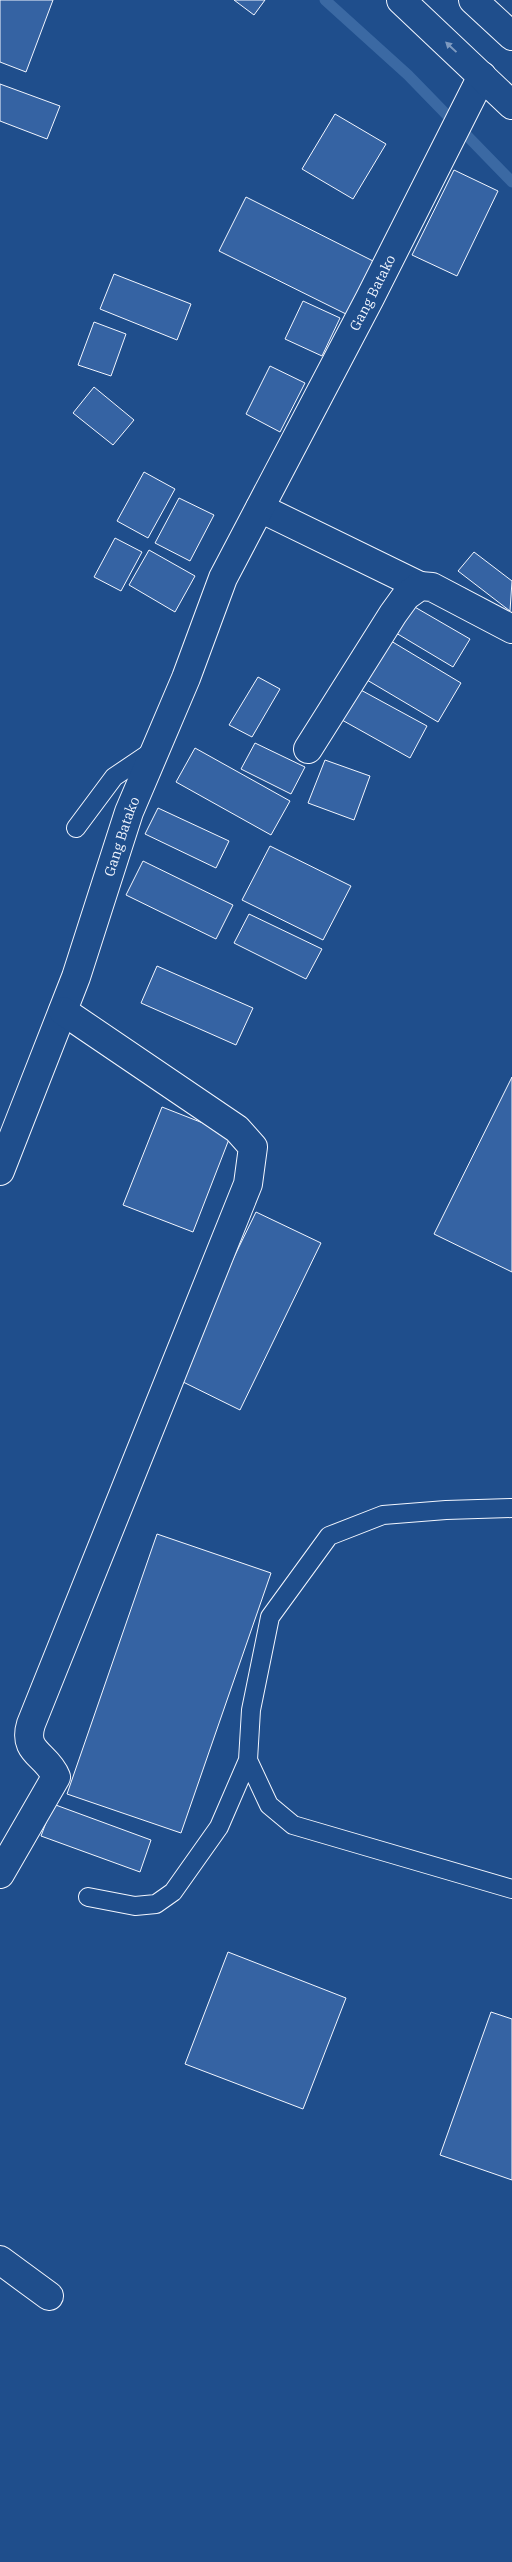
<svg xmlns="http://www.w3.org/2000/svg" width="512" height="2562" font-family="'IBM Plex Serif',serif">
	<rect width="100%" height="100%" fill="#1f4e8c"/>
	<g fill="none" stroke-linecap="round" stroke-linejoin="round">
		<!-- stream -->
		<path stroke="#3b69a3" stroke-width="11" d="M325 0 408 75 512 182"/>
	</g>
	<!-- building -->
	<path fill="#3563a3" stroke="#f2f6ff" d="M0 0H53L26 72 0 62Z
		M234 0H265L254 15Z
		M0 84 60 106 47 139 0 121Z
		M335 114 386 144 353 199 302 169Z
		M454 170 498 191 457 276 412 255Z
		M246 197 377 263 350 316 219 251Z
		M114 274 191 304 177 340 100 309Z
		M303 301 340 318 322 356 285 339Z
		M94 322 126 334 111 376 78 365Z
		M270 366 305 383 280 432 246 414Z
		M94 387 134 420 113 445 73 413Z
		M144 472 175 489 148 538 117 521Z
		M179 498 214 515 190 561 155 543Z
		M115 538 142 552 121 591 94 577Z
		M149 550 195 576 175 612 129 585Z
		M474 552 512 581 510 611 458 571Z
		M413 606 470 639 453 667 396 633Z
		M391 641 461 683 438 722 367 680Z
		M258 677 280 689 252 737 229 725Z
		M359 689 427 726 410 758 342 720Z
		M255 743 305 767 291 794 241 769Z
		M195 748 290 801 271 835 176 782Z
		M325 760 370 776 354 820 308 803Z
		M158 808 229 841 216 868 145 834Z
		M270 846 351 886 323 940 242 900Z
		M143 861 233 905 216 939 126 895Z
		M249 914 322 949 306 979 234 943Z
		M157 966 253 1008 236 1045 141 1003Z
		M512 1077V1272L434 1234Z
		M162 1107 231 1134 193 1232 123 1205Z
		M256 1212 321 1243 240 1410 175 1378Z
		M157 1534 271 1573 181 1833 67 1794Z
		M53 1804 151 1840 140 1872 41 1836Z
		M228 1952 346 1998 303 2109 185 2064Z
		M491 2012 512 2019V2180L440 2155Z"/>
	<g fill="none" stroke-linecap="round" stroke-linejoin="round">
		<!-- service casing -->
		<g stroke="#f2f6ff" stroke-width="20">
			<path id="service" d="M76 828 114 777 154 750
				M248 1760 269 1805 293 1825 512 1889
				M88 1897 135 1906 156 1904 173 1892 219 1827 248 1760 251 1710 270 1617 329 1536 383 1515 446 1510 512 1508"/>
		</g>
		<!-- minor casing -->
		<g stroke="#f2f6ff" stroke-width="30">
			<g id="minor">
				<path d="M260 508 420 586"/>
				<path d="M308 749 393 614 406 596 420 586 432 587 512 629"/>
				<path id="s1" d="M0 1171 76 977 129 812 186 678 223 578 370 298 482 76"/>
				<path d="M0 1874 56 1777C47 1754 22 1753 31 1724L248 1184 253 1147 237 1129 63 1011"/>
				<path d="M0 2260 49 2296"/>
			</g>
		</g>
		<!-- trunk casing -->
		<g stroke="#f2f6ff" stroke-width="30">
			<path id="trunk" d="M401 0 512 105
				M473 0 512 36"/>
		</g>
		<!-- service -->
		<use href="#service" stroke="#1f4e8c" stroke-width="18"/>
		<!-- minor -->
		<use href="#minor" stroke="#1f4e8c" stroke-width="28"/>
		<!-- trunk -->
		<use href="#trunk" stroke="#1f4e8c" stroke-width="28"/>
	</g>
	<!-- one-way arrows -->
	<defs><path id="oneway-solid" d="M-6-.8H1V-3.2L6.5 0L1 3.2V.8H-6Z" transform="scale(1.25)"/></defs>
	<use fill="#7e9ac0" href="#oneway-solid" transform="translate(451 47) rotate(-137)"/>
	<g text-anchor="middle" stroke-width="4" stroke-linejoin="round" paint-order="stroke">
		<!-- street labels -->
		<g font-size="14" fill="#f2f6ff" stroke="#1f4e8c">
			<text dy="5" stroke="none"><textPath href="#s1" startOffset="956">Gang Batako</textPath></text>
			<text dy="5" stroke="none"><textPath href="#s1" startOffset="356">Gang Batako</textPath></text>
		</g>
	</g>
</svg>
